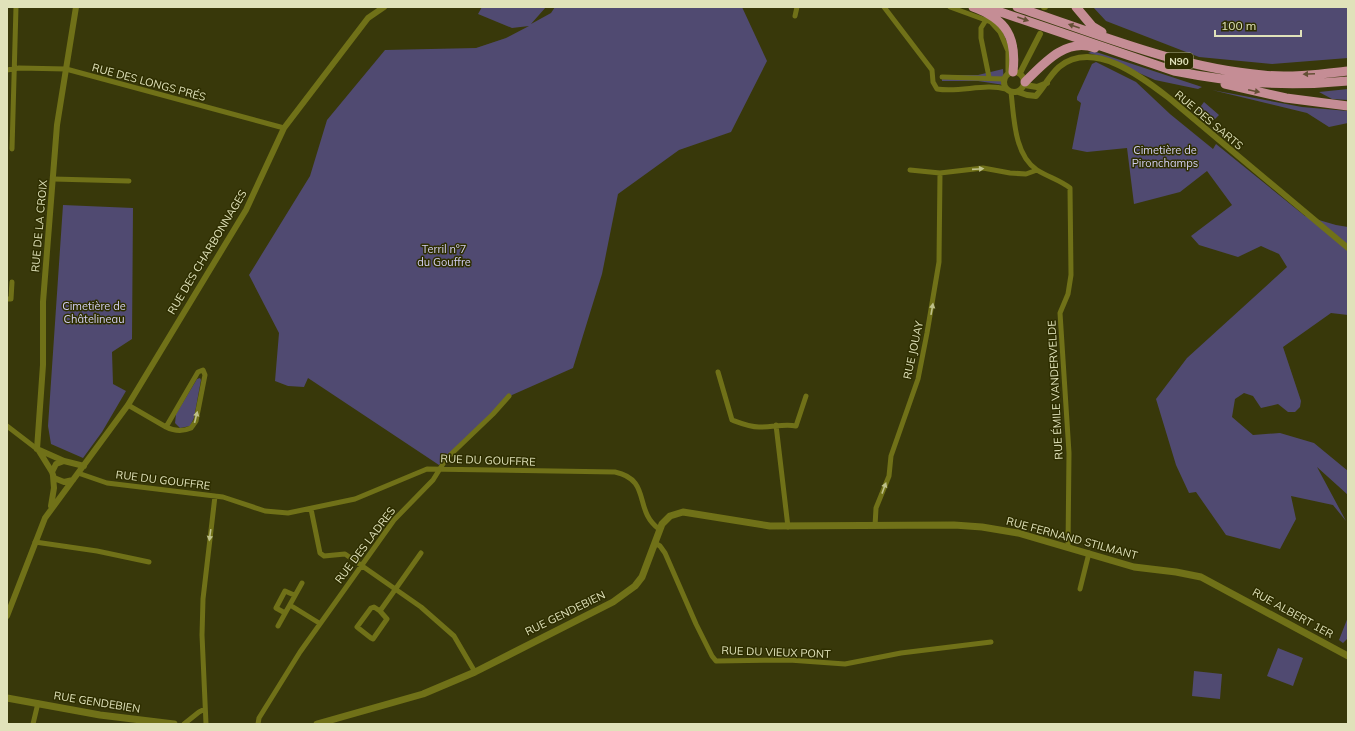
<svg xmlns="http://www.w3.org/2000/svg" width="1355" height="731" font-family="Mulish,sans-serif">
	<rect width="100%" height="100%" fill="#38380a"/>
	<!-- green -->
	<path fill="#504a71" d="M482 7H546L531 24 551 13 555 7H742L767 61 731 132 679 150 618 194 602 274 573 368 512 395 439 465 308 378 304 387 288 386 275 381 279 333 249 275 310 176 327 120 385 50 476 48 506 38 529 26 512 28 478 14Z
		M1093 7H1348V58L1272 64 1199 57 1106 21Z
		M1093 51 1202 87 1198 89 1155 80 1100 56 1088 53Z
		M1096 62 1136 82 1170 114 1213 149 1216 144 1305 216 1336 225 1348 227V315L1331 313 1283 347 1301 401 1300 407 1295 412H1288L1278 404 1261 408 1253 396 1244 393 1235 399 1232 417 1253 435 1280 433 1314 443 1348 471V495L1317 467 1346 521 1333 505 1291 496 1296 519 1280 549 1226 535 1196 492 1189 493 1176 465 1156 399 1187 358 1287 267 1279 254 1261 246 1238 257 1199 245 1191 236 1232 205 1207 171 1180 192 1134 204 1127 148 1087 152 1072 149 1081 103 1077 100V97L1092 64Z
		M1003 69 1004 85 978 81H942V75H978Z
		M1348 89V100L1332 99 1319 92Z
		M1212 90 1302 107 1348 111V123L1329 127 1307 113Z
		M1204 102 1219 115 1212 122 1198 110Z
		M63 205 133 208 132 339 112 352 113 384 126 391 102 432 83 458 51 444 48 426Z
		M200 378 201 380 194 418 190 426 180 428 175 423 176 414 197 379Z
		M1348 617V638L1343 643 1339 640Z
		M1278 648 1303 658 1293 686 1267 676Z
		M1194 671 1222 674 1220 699 1192 696Z"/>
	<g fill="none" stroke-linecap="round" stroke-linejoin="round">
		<!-- minor -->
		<path stroke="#707118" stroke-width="5" d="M884 7 932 70 933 82 937 89C960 93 984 83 1006 89
			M950 7 991 22 1000 32 1008 51V74
			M795 16 797 7
			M986 20 981 28V38L989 77
			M7 70 19 68 66 69 284 128
			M942 77 1004 79
			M1011 92C1014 117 1014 155 1037 170 1048 177 1060 180 1070 188L1071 275 1068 294 1060 313 1069 453 1068 548
			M12 149 16 7
			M910 170 940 173 983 168 1010 173 1026 174 1037 170
			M53 179 129 181
			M7 299H11L12 282
			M718 372 732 420C740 423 750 427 759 427 771 428 784 423 796 426L806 396
			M128 405 166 427C174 431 182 432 191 428L196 421 204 380 205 375 203 370 198 372 166 427
			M776 425 788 527
			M7 426 37 449
			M78 473 107 483 223 497 265 511 288 513 355 499 427 469 615 472C652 480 633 510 659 529
			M311 509 320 553 324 556 345 554 421 607 454 636 475 672
			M875 526 876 508 889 476 891 456 918 379 927 333 939 262 940 173
			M35 542 97 551 149 562
			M655 543 660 546 665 553 696 624 712 656 716 661 789 660 845 664 901 653 991 642
			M1080 589 1089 553
			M290 605 319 623
			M380 611 374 607 371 608 357 627 371 638 373 639 387 619 380 611 421 553
			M285 613 276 608 285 591 294 595
			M278 626 302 583
			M33 724 38 703
			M184 724 199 712 205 709
			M206 724 202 635 203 599 215 496
			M258 724 259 718 300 652 394 520 433 480 446 459 493 414 509 396"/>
		<!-- tertiary -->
		<path stroke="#707118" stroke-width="6" d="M1044 7H1045
			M1004 82a10 10 0 1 1 20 0a10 10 0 1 1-20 0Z
			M1020 73 1040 34
			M1025 85 1037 87 1047 83
			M1018 92 1027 95 1036 96C1044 87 1050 75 1059 67 1093 39 1142 77 1169 98L1348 248
			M37 449 43 365V302L57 125 76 7
			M37 449 64 461
			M39 451 52 472
			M73 480 64 482 54 478 52 472 56 464 64 461 84 466
			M51 506 54 488 53 476
			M7 616 45 518 128 405 246 210 284 128 368 18 384 7"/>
		<!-- secondary -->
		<path stroke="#707118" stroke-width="7" d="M7 698 100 715 174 724
			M317 724 423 694 475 672 613 602 635 586 642 577 662 524 670 516 683 512 770 526 954 525 982 527 1018 533 1134 567 1176 572 1201 577 1348 656"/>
		<!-- trunk -->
		<path stroke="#c58d95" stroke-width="9" d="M973 7C1006 19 1017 37 1013 72
			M986 7 1174 71C1235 83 1286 87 1348 81
			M1017 7C1098 34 1178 68 1263 75 1290 78 1321 74 1348 71
			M1076 7 1092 26 1102 32
			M1025 82C1043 64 1066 37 1095 48
			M1225 84 1286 98 1348 106"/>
	</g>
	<!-- one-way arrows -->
	<defs><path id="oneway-solid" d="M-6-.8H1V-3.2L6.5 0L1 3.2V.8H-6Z"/></defs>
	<g fill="#634f34">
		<use href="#oneway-solid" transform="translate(1023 19) rotate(19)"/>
		<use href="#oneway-solid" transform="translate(1074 26) rotate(-161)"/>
		<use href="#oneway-solid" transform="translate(1309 74) rotate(178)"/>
		<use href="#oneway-solid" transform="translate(1254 91) rotate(12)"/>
	</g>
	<g fill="#bec089">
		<use href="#oneway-solid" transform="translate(978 169) rotate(-4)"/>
		<use href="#oneway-solid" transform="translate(932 309) rotate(-80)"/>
		<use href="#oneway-solid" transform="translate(196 417) rotate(-76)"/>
		<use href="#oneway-solid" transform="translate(884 488) rotate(-70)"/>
		<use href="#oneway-solid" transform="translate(210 535) rotate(98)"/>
	</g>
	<g text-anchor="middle" stroke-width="3" stroke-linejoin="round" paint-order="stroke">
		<!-- shield labels -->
		<rect fill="#2e2e00" stroke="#abac82" stroke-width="1" x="1165" y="53" width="28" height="16" rx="3"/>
		<g font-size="10" font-weight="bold" fill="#e0e2ba">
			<text x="1179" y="65">N90</text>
		</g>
		<!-- street labels -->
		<g font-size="11" fill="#e0e2ba" stroke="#2e2e00">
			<text transform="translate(149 82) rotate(15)" y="4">RUE DES LONGS PRÉS</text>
			<text transform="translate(1209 120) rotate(40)" y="4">RUE DES SARTS</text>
			<text transform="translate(39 226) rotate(-85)" y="4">RUE DE LA CROIX</text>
			<text transform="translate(207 252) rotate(-59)" y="4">RUE DES CHARBONNAGES</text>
			<text transform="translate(913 350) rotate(-78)" y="4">RUE JOUAY</text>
			<text transform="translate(1055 390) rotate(-93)" y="4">RUE ÉMILE VANDERVELDE</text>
			<text transform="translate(488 460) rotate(2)" y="4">RUE DU GOUFFRE</text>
			<text transform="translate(163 480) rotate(7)" y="4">RUE DU GOUFFRE</text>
			<text transform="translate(1072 538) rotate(15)" y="4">RUE FERNAND STILMANT</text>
			<text transform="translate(365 545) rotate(-53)" y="4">RUE DES LADRES</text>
			<text transform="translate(565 613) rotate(-26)" y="4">RUE GENDEBIEN</text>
			<text transform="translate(1293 613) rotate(29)" y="4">RUE ALBERT 1ER</text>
			<text transform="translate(776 652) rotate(2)" y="4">RUE DU VIEUX PONT</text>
			<text transform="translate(97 702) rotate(9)" y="4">RUE GENDEBIEN</text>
		</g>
		<!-- park labels -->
		<g font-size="11" fill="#d3cff2" stroke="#2e2e00">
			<text x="1165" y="154">Cimetière de<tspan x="1165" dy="13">Pironchamps</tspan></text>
			<text x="444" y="253">Terril n°7<tspan x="444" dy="13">du Gouffre</tspan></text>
			<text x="94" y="310">Cimetière de<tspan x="94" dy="13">Châtelineau</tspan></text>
		</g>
	</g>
	<!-- border -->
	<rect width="1355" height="731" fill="none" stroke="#e0e2ba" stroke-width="16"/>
	<!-- scale -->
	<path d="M1215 30v6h86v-6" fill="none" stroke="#e0e2ba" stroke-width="2"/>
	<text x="1221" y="30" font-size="12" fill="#e0e2ba" stroke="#2e2e00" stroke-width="3" paint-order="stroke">100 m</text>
</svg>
